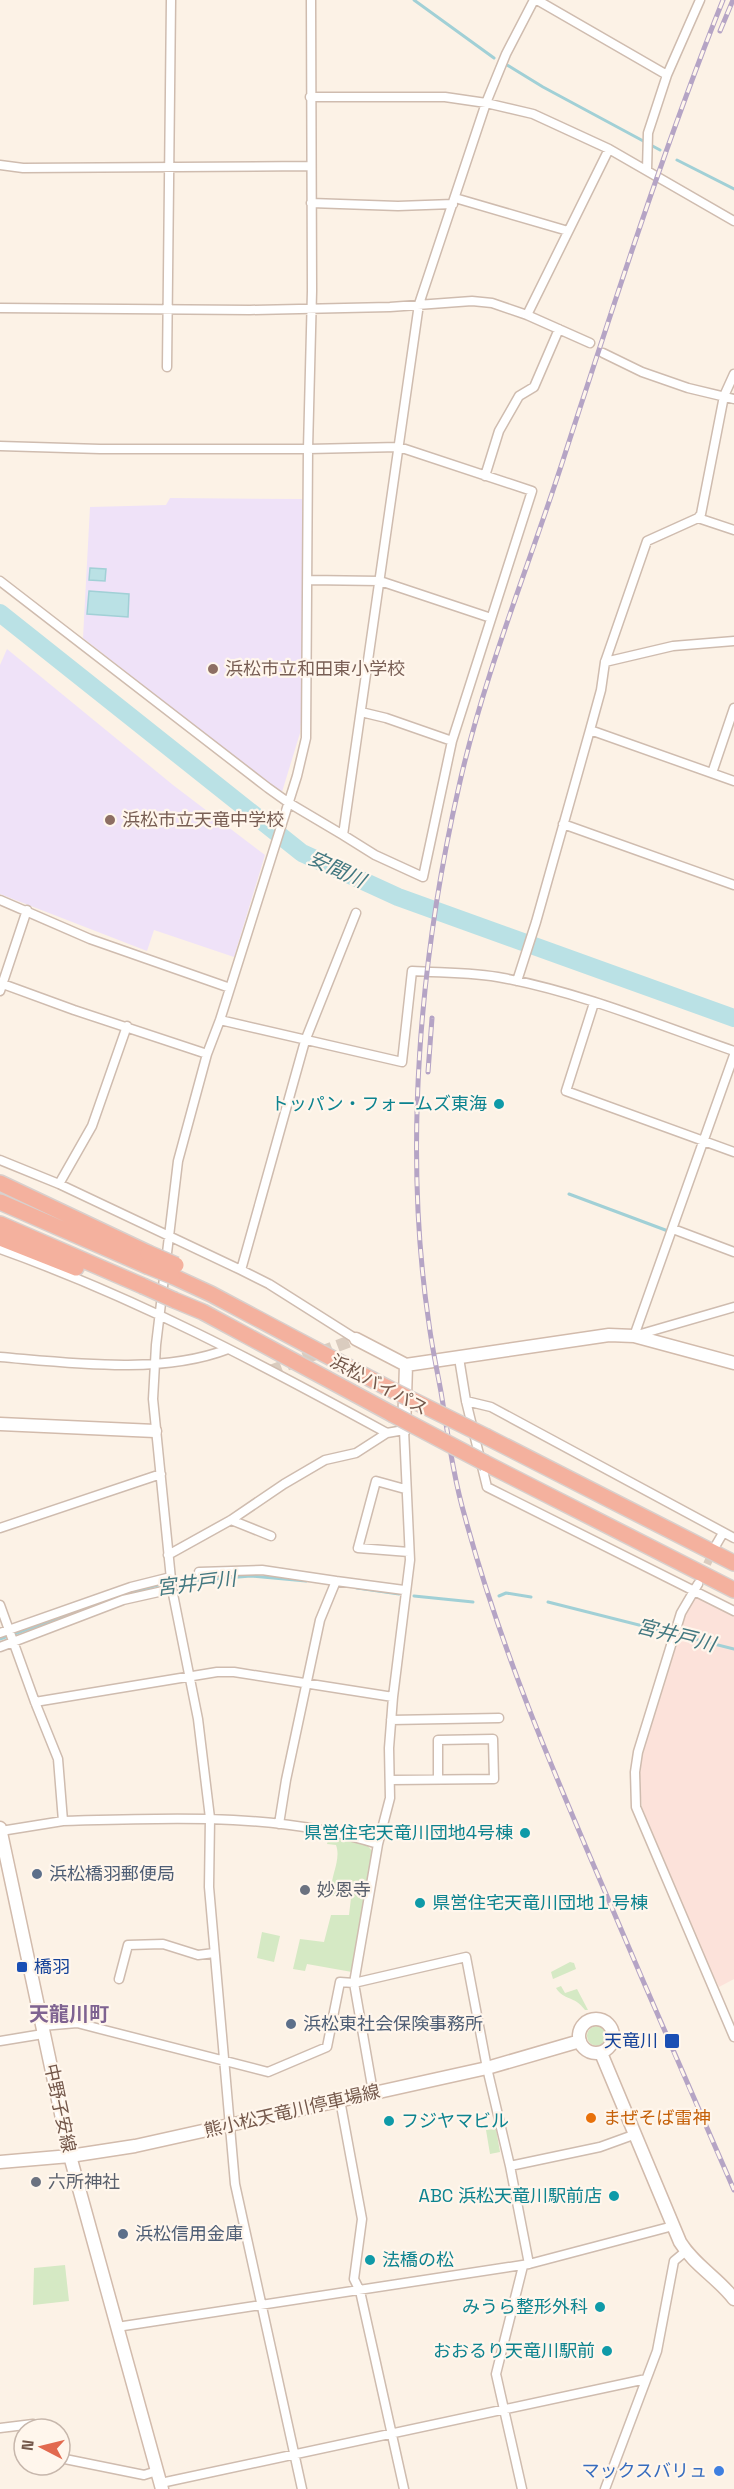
<svg xmlns="http://www.w3.org/2000/svg" width="734" height="2489" font-family="'Space Grotesk','Noto Sans JP',sans-serif">
	<rect width="100%" height="100%" fill="#fcf2e6"/>
	<!-- commercial -->
	<path fill="#fce2da" d="M701 1596 734 1613V1979L719 1987 700 1948 642 1807 639 1780 640 1759 687 1606 692 1598Z"/>
	<!-- education -->
	<path fill="#efe2f8" d="M170 498 302 499 303 700 300 733 282 792 278 791 83 638 90 507 166 505Z
		M7 649 173 785 265 855 234 957 154 930 147 951 0 894V665Z"/>
	<!-- green -->
	<path fill="#d5e9c4" d="M329 1837 367 1845 373 1852 352 1972 307 1964 305 1971 293 1969 300 1939 324 1942 331 1915H349L351 1898 332 1896C328 1879 342 1861 336 1845L327 1844Z
		M262 1932 280 1936 274 1962 257 1958Z
		M570 1962 574 1963 576 1969 553 1979 551 1972Z
		M561 1986 565 1993 577 1989 588 2010H585C574 1995 564 2001 556 1988Z
		M587 2036a10 10 0 1 1 20 0a10 10 0 1 1-20 0Z
		M496 2129 500 2152 490 2154 486 2130Z
		M65 2265 69 2301 33 2305 34 2268Z"/>
	<!-- water -->
	<path fill="#bae1e5" stroke="#a1d0d6" stroke-width="1.5" d="M90 568 106 569 105 581 89 580Z
		M89 591 129 594 128 617 87 614Z"/>
	<g fill="none" stroke-linecap="round" stroke-linejoin="round">
		<!-- stream -->
		<path stroke="#a1d0d6" stroke-width="3" d="M414 0 494 58
			M507 65 543 87 660 150
			M677 160 734 189
			M569 1194 668 1231
			M357 1588 399 1594
			M414 1596 473 1602
			M499 1596 506 1593 531 1597
			M548 1602 734 1649
			M0 1639 130 1593 165 1583 251 1576 306 1581"/>
		<!-- river -->
		<path stroke="#bae1e5" stroke-width="18" d="M0 613 302 853 398 897 734 1018"/>
		<!-- street-tunnel -->
		<path stroke="#daccbf" stroke-width="8" stroke-dasharray="8 4" stroke-linecap="butt" d="M702 1575 714 1549"/>
		<!-- secondary-tunnel -->
		<path stroke="#daccbf" stroke-width="12" stroke-dasharray="12 6" stroke-linecap="butt" d="M270 1371 356 1339"/>
		<!-- street casing -->
		<g stroke="#cfbcaf" stroke-width="11">
			<path id="street" d="M537 0 667 75 648 133 647 170
				M667 75 700 0
				M310 97H445L486 103 533 114 609 149 734 221
				M0 165 23 168 311 166
				M455 198 568 231
				M311 203 398 206 453 204
				M0 308 250 310 390 307 472 301 492 303 527 315 590 343
				M527 315 609 149
				M603 353 642 372 688 388 734 399
				M167 367 171 0
				M0 446 100 449H308L399 447 532 491 452 741 423 877 375 855 343 835
				M485 476 499 431 519 396 534 387 559 329
				M698 518 734 530
				M309 580 380 581 491 618
				M0 581 268 788 289 803 343 835 419 304 486 103 506 54 534 0
				M605 662 673 646 734 641
				M361 712 386 718 452 741
				M590 730 601 690 605 662 647 541 698 518 701 514 724 396 734 374
				M712 773 734 708
				M563 824 734 885
				M0 900 90 939 230 988
				M517 981 536 922 590 730 734 781
				M0 983 74 1010 207 1054
				M0 991 27 910
				M594 1003 566 1091 734 1152
				M220 1020 402 1062 412 971C442 973 474 972 503 978 582 993 659 1025 734 1051
				M0 1160 59 1184 241 1270 269 1284 356 1339
				M59 1184 92 1126 127 1026
				M673 1229 734 1252
				M0 1249C135 1297 261 1364 387 1433L404 1430 410 1560 393 1697 389 1748 390 1798 378 1844 354 1983 373 2092
				M241 1270 305 1041 356 913
				M634 1336 734 1055
				M634 1336 734 1307
				M0 1357C71 1363 161 1375 228 1349
				M459 1358 466 1401 487 1487 734 1611
				M466 1401 491 1407 734 1538
				M405 1489 376 1481 358 1548 409 1552
				M231 1520 271 1536
				M0 1528 161 1474
				M716 1545 723 1533
				M168 1555 231 1520 284 1484 325 1460 356 1453 387 1433
				M199 1572 262 1570 336 1581
				M698 1584 681 1613 638 1752 635 1772 636 1807 734 2037
				M0 1605 35 1702 58 1759 63 1821 1 1831
				M0 1633 131 1587 171 1577
				M0 1647 123 1600 172 1589
				M35 1702 217 1672H234L393 1697
				M391 1720 499 1718
				M391 1780 494 1779 493 1739 438 1740V1779
				M63 1821C168 1818 277 1812 378 1844
				M279 1824 286 1780 320 1620 336 1581 404 1590
				M119 1979 128 1945 163 1944 198 1955 214 1953
				M42 2026 77 2023 268 2072 327 2047 340 1982 354 1983 466 1957 487 2068 510 2166 600 2147 636 2134
				M0 2041 43 2034
				M340 2100 362 2219 354 2279 360 2291 404 2489
				M510 2166 529 2264 673 2226
				M117 2327 529 2264
				M0 2428 33 2424 34 2429
				M60 2458 144 2475 157 2471
				M161 2483 646 2379
				M302 2489 235 2184 209 1887 210 1818 198 1719 172 1589 153 1399 156 1345 178 1161 207 1054 220 1020 297 776 306 738 308 449 312 291 311 0
				M522 2489 496 2374 523 2266
				M605 2489 657 2351 674 2261 686 2251"/>
		</g>
		<!-- secondary casing -->
		<g stroke="#d2bbac" stroke-width="15">
			<path id="secondary" d="M356 1339 406 1365 609 1335 634 1336 734 1363
				M0 1424 155 1431
				M404 1430 406 1365
				M0 1828 70 2156 162 2489
				M579 2036a17 17 0 1 1 34 0a17 17 0 1 1-34 0Z
				M601 2053 680 2242C694 2265 718 2278 734 2299
				M0 2162 70 2156 135 2146 487 2068 580 2041"/>
		</g>
		<!-- highway casing -->
		<g stroke="#d8d0cd" stroke-width="18">
			<path id="highway" d="M0 1183 148 1253
				M0 1202 147 1266
				M0 1224 143 1286
				M0 1238 76 1268
				M172 1276 211 1294 386 1387
				M174 1300 203 1312 392 1414
				M487 1437 734 1563
				M485 1463 734 1590"/>
		</g>
		<!-- street -->
		<use href="#street" stroke="#fff" stroke-width="8"/>
		<!-- secondary -->
		<use href="#secondary" stroke="#fff" stroke-width="12"/>
		<!-- highway -->
		<use href="#highway" stroke="#f4b19e" stroke-width="15"/>
		<!-- rail casing -->
		<g stroke="#b5a4c5" stroke-width="5">
			<path id="rail" d="M723 0C663 150 614 304 564 457 529 566 484 674 459 786 420 957 403 1150 429 1324 432 1347 437 1370 441 1392 448 1434 453 1476 465 1517 500 1647 553 1771 606 1894 648 1993 691 2092 734 2190
				M720 31 733 0
				M428 1072 432 1018"/>
		</g>
		<!-- rail -->
		<use href="#rail" stroke="#fff6ec" stroke-width="3" stroke-dasharray="9" stroke-linecap="butt"/>
		<!-- highway-bridge casing -->
		<g stroke="#d8d0cd" stroke-width="18" stroke-linecap="butt">
			<path id="highway-bridge" d="M148 1253 176 1265
				M147 1266 172 1276
				M143 1286 174 1300
				M386 1387 487 1437
				M392 1414 485 1463"/>
		</g>
		<!-- highway-bridge -->
		<use href="#highway-bridge" stroke="#f4b19e" stroke-width="15"/>
	</g>
	<!-- markers -->
	<g fill="#8d6e63" stroke="#fff6ec" stroke-width="2">
		<circle cx="213" cy="669" r="6"/>
		<circle cx="110" cy="820" r="6"/>
	</g>
	<g fill="#0f9aa8" stroke="#fff6ec" stroke-width="2">
		<circle cx="499" cy="1104" r="6"/>
		<circle cx="525" cy="1833" r="6"/>
		<circle cx="420" cy="1903" r="6"/>
		<circle cx="389" cy="2121" r="6"/>
		<circle cx="614" cy="2196" r="6"/>
		<circle cx="370" cy="2260" r="6"/>
		<circle cx="600" cy="2307" r="6"/>
		<circle cx="607" cy="2351" r="6"/>
	</g>
	<g fill="#5c6f8a" stroke="#fff6ec" stroke-width="2">
		<circle cx="37" cy="1874" r="6"/>
		<circle cx="291" cy="2024" r="6"/>
		<circle cx="123" cy="2234" r="6"/>
	</g>
	<g fill="#6b7280" stroke="#fff6ec" stroke-width="2">
		<circle cx="305" cy="1890" r="6"/>
		<circle cx="36" cy="2182" r="6"/>
	</g>
	<g fill="#1a4fb4" stroke="#fff6ec" stroke-width="2">
		<rect x="16" y="1961" width="12" height="12" rx="3"/>
		<rect x="664" y="2033" width="16" height="16" rx="3"/>
	</g>
	<circle fill="#e8710a" stroke="#fff6ec" stroke-width="2" cx="591" cy="2118" r="6"/>
	<circle fill="#3f7fe0" stroke="#fff6ec" stroke-width="2" cx="719" cy="2471" r="6"/>
	<g text-anchor="middle" stroke-width="4.5" stroke-linejoin="round" paint-order="stroke">
		<!-- education labels -->
		<g font-size="18" fill="#785e54" stroke="#fff6ec" text-anchor="start">
			<text x="225" y="675">浜松市立和田東小学校</text>
			<text x="122" y="826">浜松市立天竜中学校</text>
		</g>
		<!-- culture labels -->
		<g font-size="18" fill="#0d838f" stroke="#fff6ec" text-anchor="end">
			<text x="487" y="1110">トッパン・フォームズ東海</text>
			<text x="513" y="1839">県営住宅天竜川団地4号棟</text>
			<text x="432" y="1909" text-anchor="start">県営住宅天竜川団地１号棟</text>
			<text x="401" y="2127" text-anchor="start">フジヤマビル</text>
			<text x="602" y="2202">ABC 浜松天竜川駅前店</text>
			<text x="382" y="2266" text-anchor="start">法橋の松</text>
			<text x="588" y="2313">みうら整形外科</text>
			<text x="595" y="2357">おおるり天竜川駅前</text>
		</g>
		<!-- street labels -->
		<g font-size="18" fill="#74584b" stroke="#fff6ec">
			<text transform="translate(379 1385) rotate(28)" y="6">浜松バイパス</text>
			<text transform="translate(60 2108) rotate(78)" y="6">中野子安線</text>
			<text transform="translate(292 2111) rotate(-13)" y="6">熊小松天竜川停車場線</text>
		</g>
		<!-- service labels -->
		<g font-size="18" fill="#4e5e75" stroke="#fff6ec" text-anchor="start">
			<text x="49" y="1880">浜松橋羽郵便局</text>
			<text x="303" y="2030">浜松東社会保険事務所</text>
			<text x="135" y="2240">浜松信用金庫</text>
		</g>
		<!-- worship labels -->
		<g font-size="18" fill="#5b616d" stroke="#fff6ec" text-anchor="start">
			<text x="317" y="1896">妙恩寺</text>
			<text x="48" y="2188">六所神社</text>
		</g>
		<!-- transit labels -->
		<g font-size="18" fill="#164399" stroke="#fff6ec" text-anchor="start">
			<text x="34" y="1973">橋羽</text>
			<text x="658" y="2047" text-anchor="end">天竜川</text>
		</g>
		<!-- food labels -->
		<g font-size="18" fill="#c56008" stroke="#fff6ec" text-anchor="start">
			<text x="603" y="2124">まぜそば雷神</text>
		</g>
		<!-- shop labels -->
		<g font-size="18" fill="#366cbe" stroke="#fff6ec" text-anchor="end">
			<text x="707" y="2477">マックスバリュ</text>
		</g>
		<!-- water labels -->
		<g font-size="20" font-style="italic" fill="#437880" stroke="#fff6ec">
			<text transform="translate(337 869) rotate(25)" y="7">安間川</text>
			<text transform="translate(196 1583) rotate(-7)" y="7">宮井戸川</text>
			<text transform="translate(676 1635) rotate(14)" y="7">宮井戸川</text>
		</g>
		<!-- neighbourhood labels -->
		<g font-size="20" font-weight="bold" fill="#7f6391" stroke="#fff6ec">
			<text x="69" y="2021">天龍川町</text>
		</g>
	</g>
	<!-- north arrow -->
	<g transform="translate(42 2447) rotate(277)"><circle r="28" fill="#fff6ec" stroke="#c7b7ac" stroke-width="1.5"/>
	<path d="M0-4.5L10 22L0 15L-10 22Z" fill="#e2694e"/>
	<text y="-9" font-size="16" font-weight="bold" text-anchor="middle" fill="#74584b">N</text>
	</g>
</svg>
